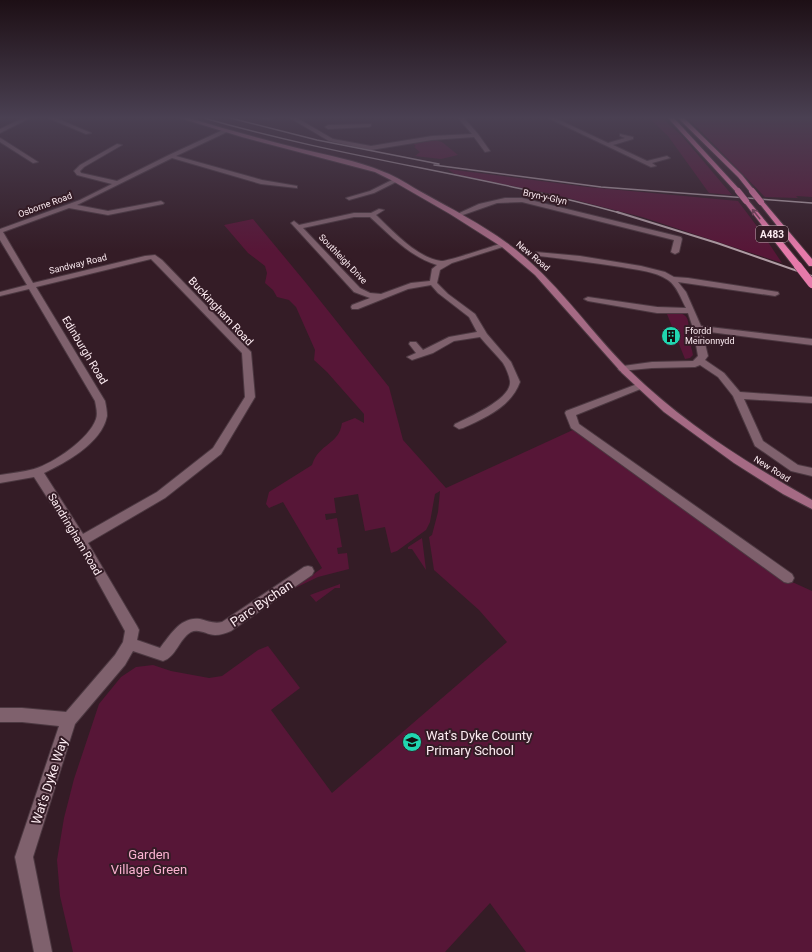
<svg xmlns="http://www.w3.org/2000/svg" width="812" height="952" font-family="Roboto,sans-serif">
	<rect width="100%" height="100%" fill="#341c26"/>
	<!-- green -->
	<path fill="#571637" d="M649 118H662L682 136 732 195 709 193 668 136Z
		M688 118H812V197L796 196 798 198 765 197Z
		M435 140 442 142 458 155 441 159 415 156 420 152 414 147 416 146 413 144Z
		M447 169 587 187 738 201 762 233 782 263 642 217 556 195 455 174Z
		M253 219 306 283 389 387 403 440 446 488 575 429 790 581 812 591V952H526L490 903 445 952H73L60 896 57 860 64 818 74 779 99 704 121 677 136 667 153 665 171 671 209 678 222 676 258 650 268 646 300 688 271 710 332 793 507 642 479 610 434 570 429 537 432 535 438 512 440 491 435 494 430 522 426 530 397 551 391 553 385 527 365 531 358 494 334 498 336 513 325 514 326 520 337 518 342 547 337 548 338 554 347 553 349 569 318 577 293 589 322 568 283 502 269 508 266 504 269 492 312 465C319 443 339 445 342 423L355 418 364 423V414L327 372 314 360 315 350 296 307 289 300 277 297 273 290 265 283 267 273 265 266 248 253 224 225Z
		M677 312C693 316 687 326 689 338 690 344 692 349 693 355L690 358 685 359 667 314Z
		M422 538 426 570 412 549H408V547Z
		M340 584V588H335L316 602 310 595Z"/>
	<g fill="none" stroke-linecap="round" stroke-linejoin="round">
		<!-- minor casing -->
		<g stroke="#4c3841" stroke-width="2">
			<path id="minor" d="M23 118H30L0 133V129Z
				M48 118H56L91 133 86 134Z
				M259 118H272L269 120Z
				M290 118H297L333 139 371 146 432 136 472 134 458 118H464L478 134 490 151 485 152 474 137 432 140 371 150 329 141Z
				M548 118H555L608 143 625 138 620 136V134L633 137V139L613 145 647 161 667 156 670 158 652 163 656 166 651 167Z
				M371 124V126L369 127 328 129 325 127 328 125Z
				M225 129 227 130V132L176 156 262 180 297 186V188L261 184 172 158 77 205 108 211 161 201 164 203 163 204 108 215 69 208 3 232 33 283 145 256 155 255 162 260 251 352 255 397 221 454 165 498 88 543 137 626 139 630 137 640 160 648C170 635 181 616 200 619 208 621 214 624 222 622L304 567 308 566 312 567 314 571 312 575 231 631C226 633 221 635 215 635 207 635 199 628 191 632 179 639 176 657 163 661L133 651 125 665 75 724 33 857 52 952H34L15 857 59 726 22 722H0V708H22L66 712 115 655 123 642 125 631 77 544 34 477 0 483V475C11 473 23 472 34 469 54 463 89 439 96 419 98 413 96 407 95 401L29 289 0 296V292L27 285 0 240V229L80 200 112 184 77 175 74 171 80 165 117 144 122 145 84 167 80 171 81 173 117 181 169 155ZM151 259 156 264 242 353 245 397 213 448 157 492 83 534 44 473C65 463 102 443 107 416 107 411 106 406 105 401L36 287Z
				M0 138 2 139 38 162 33 163 0 142Z
				M396 178 398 179V181L374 193 349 200 346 198 370 191Z
				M505 198H522L681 237 682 239 679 252 675 254 671 252 674 240 522 202 497 203 460 216 455 215 479 204Z
				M379 209 384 210 376 215C393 231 417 258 441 261 445 262 494 246 502 243H505L509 245 452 263 440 270 437 283 448 294 475 314 487 334 511 362 520 382C511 407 485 418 463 428L459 429 454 426 455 424C469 417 512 399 510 381 509 375 506 368 503 363 496 354 487 346 480 337L454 341 433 353 412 360 407 357 416 353 409 344 410 342H416L423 350 449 337 477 332 469 317 438 293 431 285 408 289 358 309H352L351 307 352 305 370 298 354 292 291 223 294 221 299 225 354 213H371ZM354 217H370C391 236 409 256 437 265L432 269 430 281 411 283 381 294 370 293 360 288 303 228Z
				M536 252 580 256 641 266 665 272 674 277 688 278 778 292 779 294 775 296 678 282 686 292 701 326 812 339V345L702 331 708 356 705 360 724 373 740 392 812 397V403L744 399 763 441 798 465 812 468V476L791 471 755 446 733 396 718 377 700 365 695 367 652 368 620 371 618 369 620 367 623 366 652 362 693 361 698 356 693 328 688 313H657L588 301 584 299 588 297 657 307 686 308C681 299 677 286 668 280 655 271 636 270 621 267 594 263 567 259 539 256L535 254Z
				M640 383 643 384 645 386 643 388 576 415 579 424 792 574 794 578 792 582 788 583 784 582 571 428 565 413 566 411Z"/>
		</g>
		<!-- secondary casing -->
		<g stroke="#4c3841" stroke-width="2">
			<path id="secondary" d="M180 118H189C225 129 261 139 297 148 326 155 356 160 384 172 398 177 410 186 423 193 452 209 481 224 507 243 555 278 587 328 629 370 683 423 747 463 812 500V509L783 494 734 463 664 412 622 373 535 275 502 247 450 214 391 180 375 172 242 137Z"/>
		</g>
		<!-- trunk casing -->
		<g stroke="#4c3841" stroke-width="2">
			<path id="trunk" d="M668 118H674L740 190V192H736Z
				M678 118H684L742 175 755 191 754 192H750L738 177Z
				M744 200H748L801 264V268H795L744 202Z
				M759 201H763L812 259V266H809L759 203Z"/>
		</g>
		<!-- minor -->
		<use href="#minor" fill="#7f616d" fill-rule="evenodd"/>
		<!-- secondary -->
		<use href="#secondary" fill="#a56a84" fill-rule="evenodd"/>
		<!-- trunk -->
		<use href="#trunk" fill="#e67aaa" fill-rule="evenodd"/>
		<!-- rail-far1 -->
		<path stroke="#af9ba3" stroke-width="1.5" d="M204 118C341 158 483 175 620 213
			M230 118 317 140 439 164
			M434 165 601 187 812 203"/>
		<!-- rail -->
		<path stroke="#af9ba3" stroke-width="2" d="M617 212 717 243 812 276"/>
		<!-- trunk-bridge-far1 casing -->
		<g stroke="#4c3841" stroke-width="7" stroke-linecap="butt">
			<path id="trunk-bridge-far1" d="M738 191 746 201
				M752 191 761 202"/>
		</g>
		<!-- trunk-bridge casing -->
		<g stroke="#4c3841" stroke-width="9" stroke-linecap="butt">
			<path id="trunk-bridge" d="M798 266 812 284"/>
		</g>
		<!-- trunk-bridge-far1 -->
		<use href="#trunk-bridge-far1" stroke="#e67aaa" stroke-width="6"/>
		<!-- trunk-bridge -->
		<use href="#trunk-bridge" stroke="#e67aaa" stroke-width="8"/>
	</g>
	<!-- one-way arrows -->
	<defs><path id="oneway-shaft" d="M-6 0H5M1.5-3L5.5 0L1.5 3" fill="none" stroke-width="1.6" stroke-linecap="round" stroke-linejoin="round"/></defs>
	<use stroke="#7b425b" href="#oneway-shaft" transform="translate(756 214) rotate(-129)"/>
	<!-- sky -->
	<linearGradient id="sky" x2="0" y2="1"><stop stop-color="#1d0f15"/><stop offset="0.47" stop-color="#4a4052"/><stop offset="1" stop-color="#4a4052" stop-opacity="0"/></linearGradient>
	<rect width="812" height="251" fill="url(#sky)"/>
	<!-- icons -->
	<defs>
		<g id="building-disc" transform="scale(1)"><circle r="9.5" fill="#21d5b0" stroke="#341c26"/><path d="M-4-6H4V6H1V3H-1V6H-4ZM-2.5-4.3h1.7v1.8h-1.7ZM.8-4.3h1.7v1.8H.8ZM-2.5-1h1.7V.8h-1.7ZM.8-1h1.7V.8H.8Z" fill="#111"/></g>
		<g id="school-disc" transform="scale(1)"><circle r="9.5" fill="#21d5b0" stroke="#341c26"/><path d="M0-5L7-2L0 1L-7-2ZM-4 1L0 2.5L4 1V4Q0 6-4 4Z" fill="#111"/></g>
	</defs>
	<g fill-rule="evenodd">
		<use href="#building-disc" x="671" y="336"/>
		<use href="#school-disc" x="412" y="742"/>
	</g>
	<g text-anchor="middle" stroke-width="4" stroke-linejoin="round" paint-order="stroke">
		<!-- far-street labels -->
		<g font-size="9" fill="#fcebf1" stroke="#341c26">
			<text transform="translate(545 197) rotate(12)" y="3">Bryn-y-Glyn</text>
			<text transform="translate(45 205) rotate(-20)" y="3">Osborne Road</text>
			<text transform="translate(533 256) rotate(40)" y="3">New Road</text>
			<text transform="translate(343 259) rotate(46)" y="3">Southleigh Drive</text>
			<text transform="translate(78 264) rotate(-14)" y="3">Sandway Road</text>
			<text transform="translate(772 469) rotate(32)" y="3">New Road</text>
		</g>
		<!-- far-poi labels -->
		<g font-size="9" fill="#fcebf1" stroke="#341c26" text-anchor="start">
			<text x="685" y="334">Ffordd<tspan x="685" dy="10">Meirionnydd</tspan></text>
		</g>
		<!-- shield labels -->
		<rect fill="#341c26" stroke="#c0adb4" stroke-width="1" x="756" y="226" width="32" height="16" rx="3"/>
		<g font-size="10" font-weight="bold" fill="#fcebf1">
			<text x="772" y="238">A483</text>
		</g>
		<!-- street labels -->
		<g font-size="11" fill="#fcebf1" stroke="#341c26">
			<text transform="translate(221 311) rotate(47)" y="4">Buckingham Road</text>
			<text transform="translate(85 350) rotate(59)" y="4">Edinburgh Road</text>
			<text transform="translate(75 534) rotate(59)" y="4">Sandringham Road</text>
		</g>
		<!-- near-street labels -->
		<g font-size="13" fill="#fcebf1" stroke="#341c26">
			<text transform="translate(261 603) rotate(-34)" y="5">Parc Bychan</text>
			<text transform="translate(49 781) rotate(-72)" y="5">Wat's Dyke Way</text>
		</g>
		<!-- near-poi labels -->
		<g font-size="13" fill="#fcebf1" stroke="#341c26" text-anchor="start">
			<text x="426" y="740">Wat's Dyke County<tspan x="426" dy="15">Primary School</tspan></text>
		</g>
		<!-- near-park labels -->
		<g font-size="13" fill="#fab2d0" stroke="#341c26">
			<text x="149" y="859">Garden<tspan x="149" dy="15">Village Green</tspan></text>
		</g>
	</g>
</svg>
